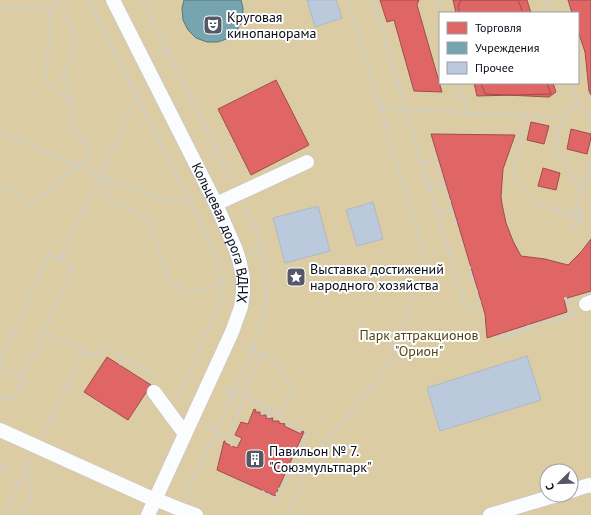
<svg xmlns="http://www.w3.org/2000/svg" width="591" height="515" font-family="'PT Sans',sans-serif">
	<rect width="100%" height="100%" fill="#e3e8f6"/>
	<!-- green -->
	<path fill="#dccca4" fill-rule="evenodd" d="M0 0H591V515H0ZM440 13H578V83H440ZM547 471H571V495H547Z"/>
	<!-- shops -->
	<path fill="#e06666" stroke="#9f4b4f" d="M380 0H419L417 5 442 92 414 91 394 20 387 22Z
		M453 0H518L523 13H456Z
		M461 0H527L531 13H460L458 7Z
		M568 0H591V95L589 91 585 52 578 31V13H572Z
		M276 80 309 145 251 175 218 109Z
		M474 83H547L551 94 477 96Z
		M481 83H553L556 92 549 97 485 94Z
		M531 122 549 126 544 144 527 140Z
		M571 129 591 134V138L587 154 567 149Z
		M431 134 515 135 503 169 501 196 502 204 506 223 513 241 521 256 545 259 568 265 581 252 591 239V291L564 299 567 312 487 338 485 314Z
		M543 168 560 173 556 190 538 186Z
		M107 357 151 385 128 420 84 392Z
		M254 409 256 410 255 412H260V415H266V418L271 419V418H273L272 421H279V423L284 424V423L285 424 284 426 301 434 302 431 304 432 275 496 217 470 224 441H225V443L237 448 242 438 235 435 241 422 248 424Z"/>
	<!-- public -->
	<path fill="#76a5af" stroke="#557782" d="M184 0H241L243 8V20L237 30 229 38 218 42H207L196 38 188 30 183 20 182 8Z"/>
	<!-- building -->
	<path fill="#bac9db" stroke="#afb8c4" d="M307 0H336L342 18 315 27Z
		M373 202 383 239 357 246 346 210Z
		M318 206 330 251 285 263 273 218Z
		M527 356 541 400 440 431 427 388Z"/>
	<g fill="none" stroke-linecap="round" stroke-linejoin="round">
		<!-- minor casing -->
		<g stroke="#bfc4d2" stroke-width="15">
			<g id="minor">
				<path id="s1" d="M113 0 216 204 236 250 240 263 243 278V293L241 307 232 332 148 515"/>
				<path d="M216 204 307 162"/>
				<path d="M586 304 591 302"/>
				<path d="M154 392 185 434"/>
				<path d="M0 430 155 500"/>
				<path d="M571 491 589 485 591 486"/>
				<path d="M155 499 177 508 196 515"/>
				<path d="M490 515 557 495"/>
			</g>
		</g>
		<!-- path -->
		<path stroke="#cbcdd1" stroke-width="2.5" stroke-dasharray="3 3" stroke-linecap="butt" d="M55 0 48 26 51 33 44 79 72 105
			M89 0 137 97 200 220 216 257 220 268 222 279 221 290 219 302 211 323 177 400
			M142 0 233 182
			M373 0 466 310 481 306 479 300
			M440 0 437 7 440 16
			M546 0 550 13
			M0 7 53 10
			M157 56 167 51
			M459 83 468 113
			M578 104 591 119
			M381 108 562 118 578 104 572 83
			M526 116 513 172 532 201 568 214
			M562 118 555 151 582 191 572 219
			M0 132 77 166 164 201 189 200
			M207 158 235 144
			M422 163 436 159 438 165
			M439 168 440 170 442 169
			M100 176 111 202 149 219 170 283 193 292 231 279
			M430 188 444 184 445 188
			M0 189 5 186 31 205 77 166 89 155V149L70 124 72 105 63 79 76 39 60 0
			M582 191 591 165
			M447 194 449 201H451
			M577 206 582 216 577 229
			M437 213 451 209 453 213
			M566 217 568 214 574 210
			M455 221 456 224 458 223
			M574 228 580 213
			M0 233 1 236 0 238
			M251 254 262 251
			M60 260 142 87
			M471 267 469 268 474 284
			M476 290 477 293
			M564 299 567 298 572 314
			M528 325 529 328 577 313
			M43 332 94 356 108 348 157 378
			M502 334 503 339 515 335
			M502 335 525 328V331L516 334 515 335 517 343
			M0 363 49 254 73 266 13 400 0 395
			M120 365 124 358
			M0 366 24 376
			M224 388 281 414 292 387 273 359 240 345
			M245 391 262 354
			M262 415 263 406
			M269 418V409
			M206 427 234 440 231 446
			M43 435 84 351
			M228 437 245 398
			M0 464 10 469
			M264 491 263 492 275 498 279 489 283 488 308 432 284 421 281 414
			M186 497 253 350C255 337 262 325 264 312 269 285 266 257 257 232 254 223 249 215 245 206
			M4 515 30 459
			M25 515 24 509 31 493 27 466
			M288 515 308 463 385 371 427 263 348 0"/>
		<!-- minor -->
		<use href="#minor" stroke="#fbfcfe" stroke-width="14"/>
	</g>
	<!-- icons -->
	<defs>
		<g id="theatre-square" transform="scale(1)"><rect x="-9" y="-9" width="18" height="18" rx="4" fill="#545866" stroke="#fff"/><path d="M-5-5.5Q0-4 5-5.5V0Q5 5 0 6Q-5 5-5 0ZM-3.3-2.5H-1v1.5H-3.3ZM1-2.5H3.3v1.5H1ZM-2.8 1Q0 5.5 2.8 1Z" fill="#fff"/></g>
		<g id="sight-square" transform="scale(1)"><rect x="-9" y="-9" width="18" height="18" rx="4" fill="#545866" stroke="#fff"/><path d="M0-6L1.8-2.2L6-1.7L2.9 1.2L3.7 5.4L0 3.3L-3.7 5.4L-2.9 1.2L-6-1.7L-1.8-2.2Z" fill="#fff"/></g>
		<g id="building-square" transform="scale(1)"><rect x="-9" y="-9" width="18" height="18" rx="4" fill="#545866" stroke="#fff"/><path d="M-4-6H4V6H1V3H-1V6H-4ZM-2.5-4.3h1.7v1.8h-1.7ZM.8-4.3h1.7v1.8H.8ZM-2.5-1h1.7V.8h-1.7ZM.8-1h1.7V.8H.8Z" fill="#fff"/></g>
	</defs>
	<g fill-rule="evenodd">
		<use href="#theatre-square" x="213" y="25"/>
		<use href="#sight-square" x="296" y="277"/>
		<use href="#building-square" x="255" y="459"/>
	</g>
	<g text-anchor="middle" stroke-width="4" stroke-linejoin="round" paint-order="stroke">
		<!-- poi labels -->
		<g font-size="14" fill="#070b18" stroke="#fff" text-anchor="start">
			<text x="227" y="22">Круговая<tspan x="227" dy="16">кинопанорама</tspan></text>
			<text x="310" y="274">Выставка достижений<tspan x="310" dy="16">народного хозяйства</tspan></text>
			<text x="269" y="456">Павильон № 7.<tspan x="269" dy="16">"Союзмультпарк"</tspan></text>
		</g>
		<!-- street labels -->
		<g font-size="14" fill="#070b18" stroke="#fff">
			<text dy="5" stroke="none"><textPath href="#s1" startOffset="258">Кольцевая дорога ВДНХ</textPath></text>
		</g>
		<!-- park labels -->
		<g font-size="14" fill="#554414" stroke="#fff">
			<text x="419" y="340">Парк аттракционов<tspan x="419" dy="16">"Орион"</tspan></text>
		</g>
	</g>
	<!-- legend -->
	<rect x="439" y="12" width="140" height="72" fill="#ffffff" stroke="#9c9da3"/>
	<rect x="447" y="22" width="20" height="12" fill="#e06666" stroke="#9c9da3"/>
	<text x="475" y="32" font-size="12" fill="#070b18">Торговля</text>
	<rect x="447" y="42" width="20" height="12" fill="#76a5af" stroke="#9c9da3"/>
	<text x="475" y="52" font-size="12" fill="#070b18">Учреждения</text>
	<rect x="447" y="62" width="20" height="12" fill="#bac9db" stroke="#9c9da3"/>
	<text x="475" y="72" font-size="12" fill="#070b18">Прочее</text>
	<!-- north arrow -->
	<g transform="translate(559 483) rotate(247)"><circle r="19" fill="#ffffff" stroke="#9c9da3"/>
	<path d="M0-3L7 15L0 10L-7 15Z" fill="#545866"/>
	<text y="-6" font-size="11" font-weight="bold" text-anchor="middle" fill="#070b18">С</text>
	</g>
</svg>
